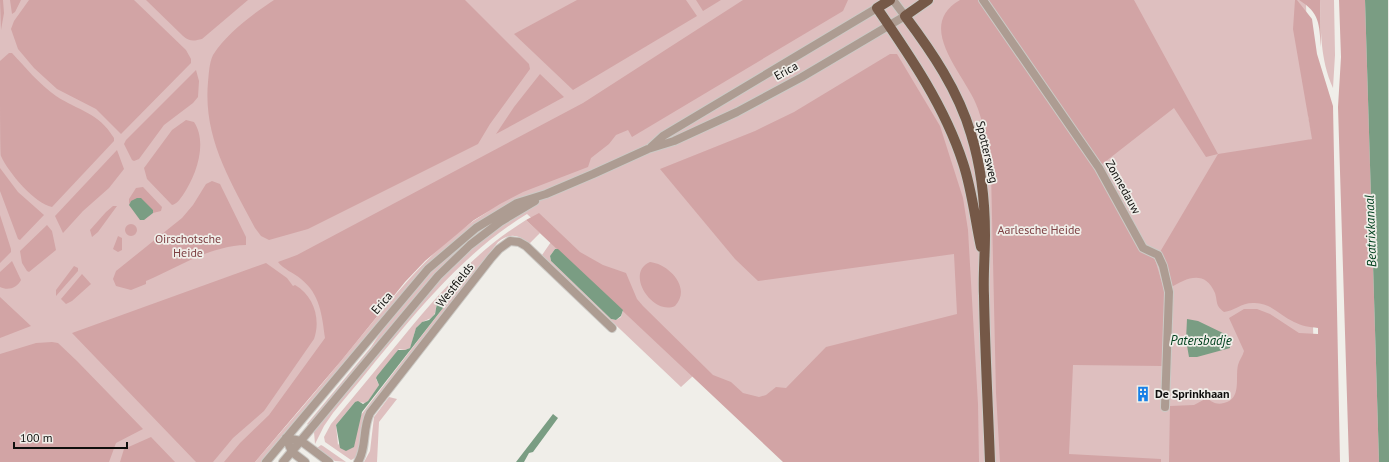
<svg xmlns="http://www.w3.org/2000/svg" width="1389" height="462" font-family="'PT Sans',sans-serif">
	<rect width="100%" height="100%" fill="#f0eee9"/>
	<!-- green -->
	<path fill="#debfbf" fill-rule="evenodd" d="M0 0H1306L1308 115 1313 139 1309 140 1316 462H795L527 214C449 261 392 344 333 413L324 426 315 444 314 432 430 289 514 202 465 233 263 462H255C285 427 316 392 345 356 389 303 429 247 489 211L461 227 410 273 252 462H0Z
		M1320 0H1334L1335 55 1333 88C1320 59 1321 31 1320 0Z
		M513 208 473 240 310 426 307 424 371 347 392 315 422 280 465 239Z
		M526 220 540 233 529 244C519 234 509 233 498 242L366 412C361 423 364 457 351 460L325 442 324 437 331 424C355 395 379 366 403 337 440 292 476 251 526 220ZM457 285 443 308 338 445 336 425 355 402 367 403 379 385 376 379 399 349 405 350 410 348C414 340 413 330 420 324 426 318 436 321 436 306Z
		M551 242 558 249H555L550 256 551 261 611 319 616 320 621 317 623 310 693 376 681 387 542 255Z
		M389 397 397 399 379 422 377 462H364L370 451 374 417Z
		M321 445 323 446 346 462 335 461 317 448Z"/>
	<!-- forest -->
	<path fill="#d2a4a5" d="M0 0H3L4 13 1 30Z
		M10 0H21L15 12 12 14Z
		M29 0H134L186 50 191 59V63L121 134 96 109 57 89 34 68 18 49 11 29 14 21Z
		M146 0H248L202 39C194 41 190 42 183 36Z
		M274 0H465L529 64 530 69 490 124 478 144 308 229 269 240 261 236 255 228C230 180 203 138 208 82 209 74 209 63 213 55 227 33 253 14 274 0Z
		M577 0H686L697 16 573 90 514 34Z
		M696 0H721L703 11Z
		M743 0H848L843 11 632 137 628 130 616 135 609 144 591 158 588 167 523 192 500 204 474 220 425 261 405 282 341 361 255 462H224L240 443 269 415 325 338C322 315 320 294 301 279 294 273 283 269 278 262L297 255 583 103Z
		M960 0H978L1099 172 1142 252 1155 259 1165 293 1163 366 1073 365 1069 454 1161 459V462H1000L996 393 991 172C988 151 985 129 978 109 967 76 913 27 960 0Z
		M988 0H1134L1218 154 1312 139 1293 29 1295 0H1297L1312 19 1317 54 1333 106 1340 462H1169L1170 406 1194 405 1207 398C1212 402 1216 405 1224 403 1242 399 1235 378 1238 365 1239 360 1243 356 1244 351L1229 318 1244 309H1257L1270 314 1299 333 1318 334V328C1309 327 1302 326 1294 322 1279 315 1270 302 1253 303 1241 303 1234 311 1224 312 1215 305 1218 303 1215 293 1205 269 1186 278 1170 288L1160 252 1218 154 1206 157 1174 108 1101 165 1041 81Z
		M1299 0H1320L1321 47C1319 24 1320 13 1299 0Z
		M1339 0H1365L1379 462H1349L1338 107 1341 57Z
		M9 53H12C26 68 39 84 56 96 79 111 98 112 114 138V141L52 207C35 204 8 172 1 156 0 149 0 75 0 61Z
		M890 54H897L940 126 963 198 968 230 978 404 979 462H783L526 220 539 213 580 252 603 265 626 273 637 299 643 306 713 375 731 382 743 393 759 397 766 395 776 387 786 388 826 347 957 314 954 254 758 281 735 259 660 169 755 131 794 112Z
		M196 70 199 81 198 97 193 103 164 125 139 159 134 161 132 160 124 144 126 140Z
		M540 74 564 97 496 134 514 107Z
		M186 120 194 122C208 143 196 176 183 195 180 199 177 204 172 205L147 179 144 168 172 130Z
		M117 150 124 169 109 188 83 211 63 233 55 216Z
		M0 168 18 192 44 215 20 240 18 239 0 191Z
		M212 181 220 184 246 237V245C209 246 179 267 146 281V284L131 290 116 286 113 279 116 271 182 218 193 205 206 184Z
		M143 187 162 207 161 211 153 213V210L131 201 129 204V199L136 188Z
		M113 206H117L98 232 92 237 90 230 106 212Z
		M0 215 11 249V252L0 263Z
		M125 230a6 6 0 1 1 12 0a6 6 0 1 1-12 0Z
		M47 225 52 231 56 250 29 272 27 271 22 263 20 251Z
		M118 236 122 238V250L118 252 113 249Z
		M12 261 21 280C17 288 8 291 0 287V272Z
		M650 262C669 264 692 288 675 306 653 316 624 273 650 262Z
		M266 263 287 278 293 286 295 285C314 296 321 319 314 339L264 411 233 438 213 462H196L72 333Z
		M74 266 78 268V271L56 296V290Z
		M82 274 91 284 72 301 66 304 61 299Z
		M0 297 31 326 0 338Z
		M52 342 58 343 77 361 143 429 116 443 109 462H0V354L36 343Z
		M151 437 175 462H120L124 449Z"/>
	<!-- water -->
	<path fill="#7a9d83" d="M1365 0H1388L1389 462H1379Z
		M137 198H141L153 210V213L144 220H140L129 205 131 201Z
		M555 249H558L623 310 621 316 616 320 611 319 551 261 550 256Z
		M458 286 443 308 362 412 354 447 346 451 340 448 336 425 355 402 358 401 363 404 368 401 379 385 376 378 377 376 398 350H405L410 348 416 328 422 322 429 320 435 314 437 303 450 288Z
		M1187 319 1198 321 1227 335 1230 339V348L1197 357H1189L1186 340Z
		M553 414 558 418 533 452 529 453 524 462H516Z"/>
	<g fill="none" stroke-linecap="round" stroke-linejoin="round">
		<!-- minor casing -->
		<g stroke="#cccac6" stroke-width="10">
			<path id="minor" d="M983 0 1099 168 1143 248 1158 255 1163 266 1169 292 1165 407
				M651 147 663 136 877 8
				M286 438 301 441 329 462
				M286 438 292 452 305 462
				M266 462 428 269 476 228 517 203 546 194 593 174 648 149 674 141 737 112 802 77 905 16 893 0
				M283 462 438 276 470 245 500 222 535 201
				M358 462C367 447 362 429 370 413L491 258 499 249 510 241 519 242 526 246 612 328"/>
		</g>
		<!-- major casing -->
		<g stroke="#cccac6" stroke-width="12">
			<path id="major" d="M890 0 877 8C910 56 945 107 963 163 972 190 975 219 981 247
				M928 0 905 16C932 52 958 90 971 134 981 166 985 201 985 235 985 255 983 275 984 296 985 351 988 407 990 462"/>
		</g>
		<!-- minor -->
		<use href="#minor" stroke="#ad9c92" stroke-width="8"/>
		<!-- major -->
		<use href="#major" stroke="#755847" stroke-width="10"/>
	</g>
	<!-- icons -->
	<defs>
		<g id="building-bare" transform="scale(1.2)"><path d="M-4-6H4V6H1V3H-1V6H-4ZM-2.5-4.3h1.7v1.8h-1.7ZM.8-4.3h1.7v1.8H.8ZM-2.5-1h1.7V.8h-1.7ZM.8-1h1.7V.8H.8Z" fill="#1780e7" stroke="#f0eee9" stroke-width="2.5" paint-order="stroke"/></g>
	</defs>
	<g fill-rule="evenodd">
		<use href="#building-bare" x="1143" y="394"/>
	</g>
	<g text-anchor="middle" stroke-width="3.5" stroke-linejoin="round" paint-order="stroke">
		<!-- street labels -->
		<g font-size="12" fill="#0f0f0d" stroke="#f0eee9">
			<text transform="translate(786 71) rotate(-29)" y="4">Erica</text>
			<text transform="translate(987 152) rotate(77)" y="4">Spottersweg</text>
			<text transform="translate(1123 187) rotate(61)" y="4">Zonnedauw</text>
			<text transform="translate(455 285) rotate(-52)" y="4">Westfields</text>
			<text transform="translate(382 303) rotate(-49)" y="4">Erica</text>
		</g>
		<!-- park labels -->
		<g font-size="12" fill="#7e4144" stroke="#f0eee9">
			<text x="1039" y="234">Aarlesche Heide</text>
			<text x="188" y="243">Oirschotsche<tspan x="188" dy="14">Heide</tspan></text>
		</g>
		<!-- poi labels -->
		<g font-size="12" font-weight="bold" fill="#0f0f0d" stroke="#f0eee9" text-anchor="start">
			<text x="1155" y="398">De Sprinkhaan</text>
		</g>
		<!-- water labels -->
		<g font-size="13" font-style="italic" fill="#00401e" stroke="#f0eee9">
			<text transform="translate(1370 231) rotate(-92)" y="5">Beatrixkanaal</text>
			<text x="1201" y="345">Patersbadje</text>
		</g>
	</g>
	<!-- scale -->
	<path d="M14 442v6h113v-6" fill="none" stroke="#0f0f0d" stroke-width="2"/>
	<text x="20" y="442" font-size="12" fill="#0f0f0d" stroke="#f0eee9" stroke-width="3" paint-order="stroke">100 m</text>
</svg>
